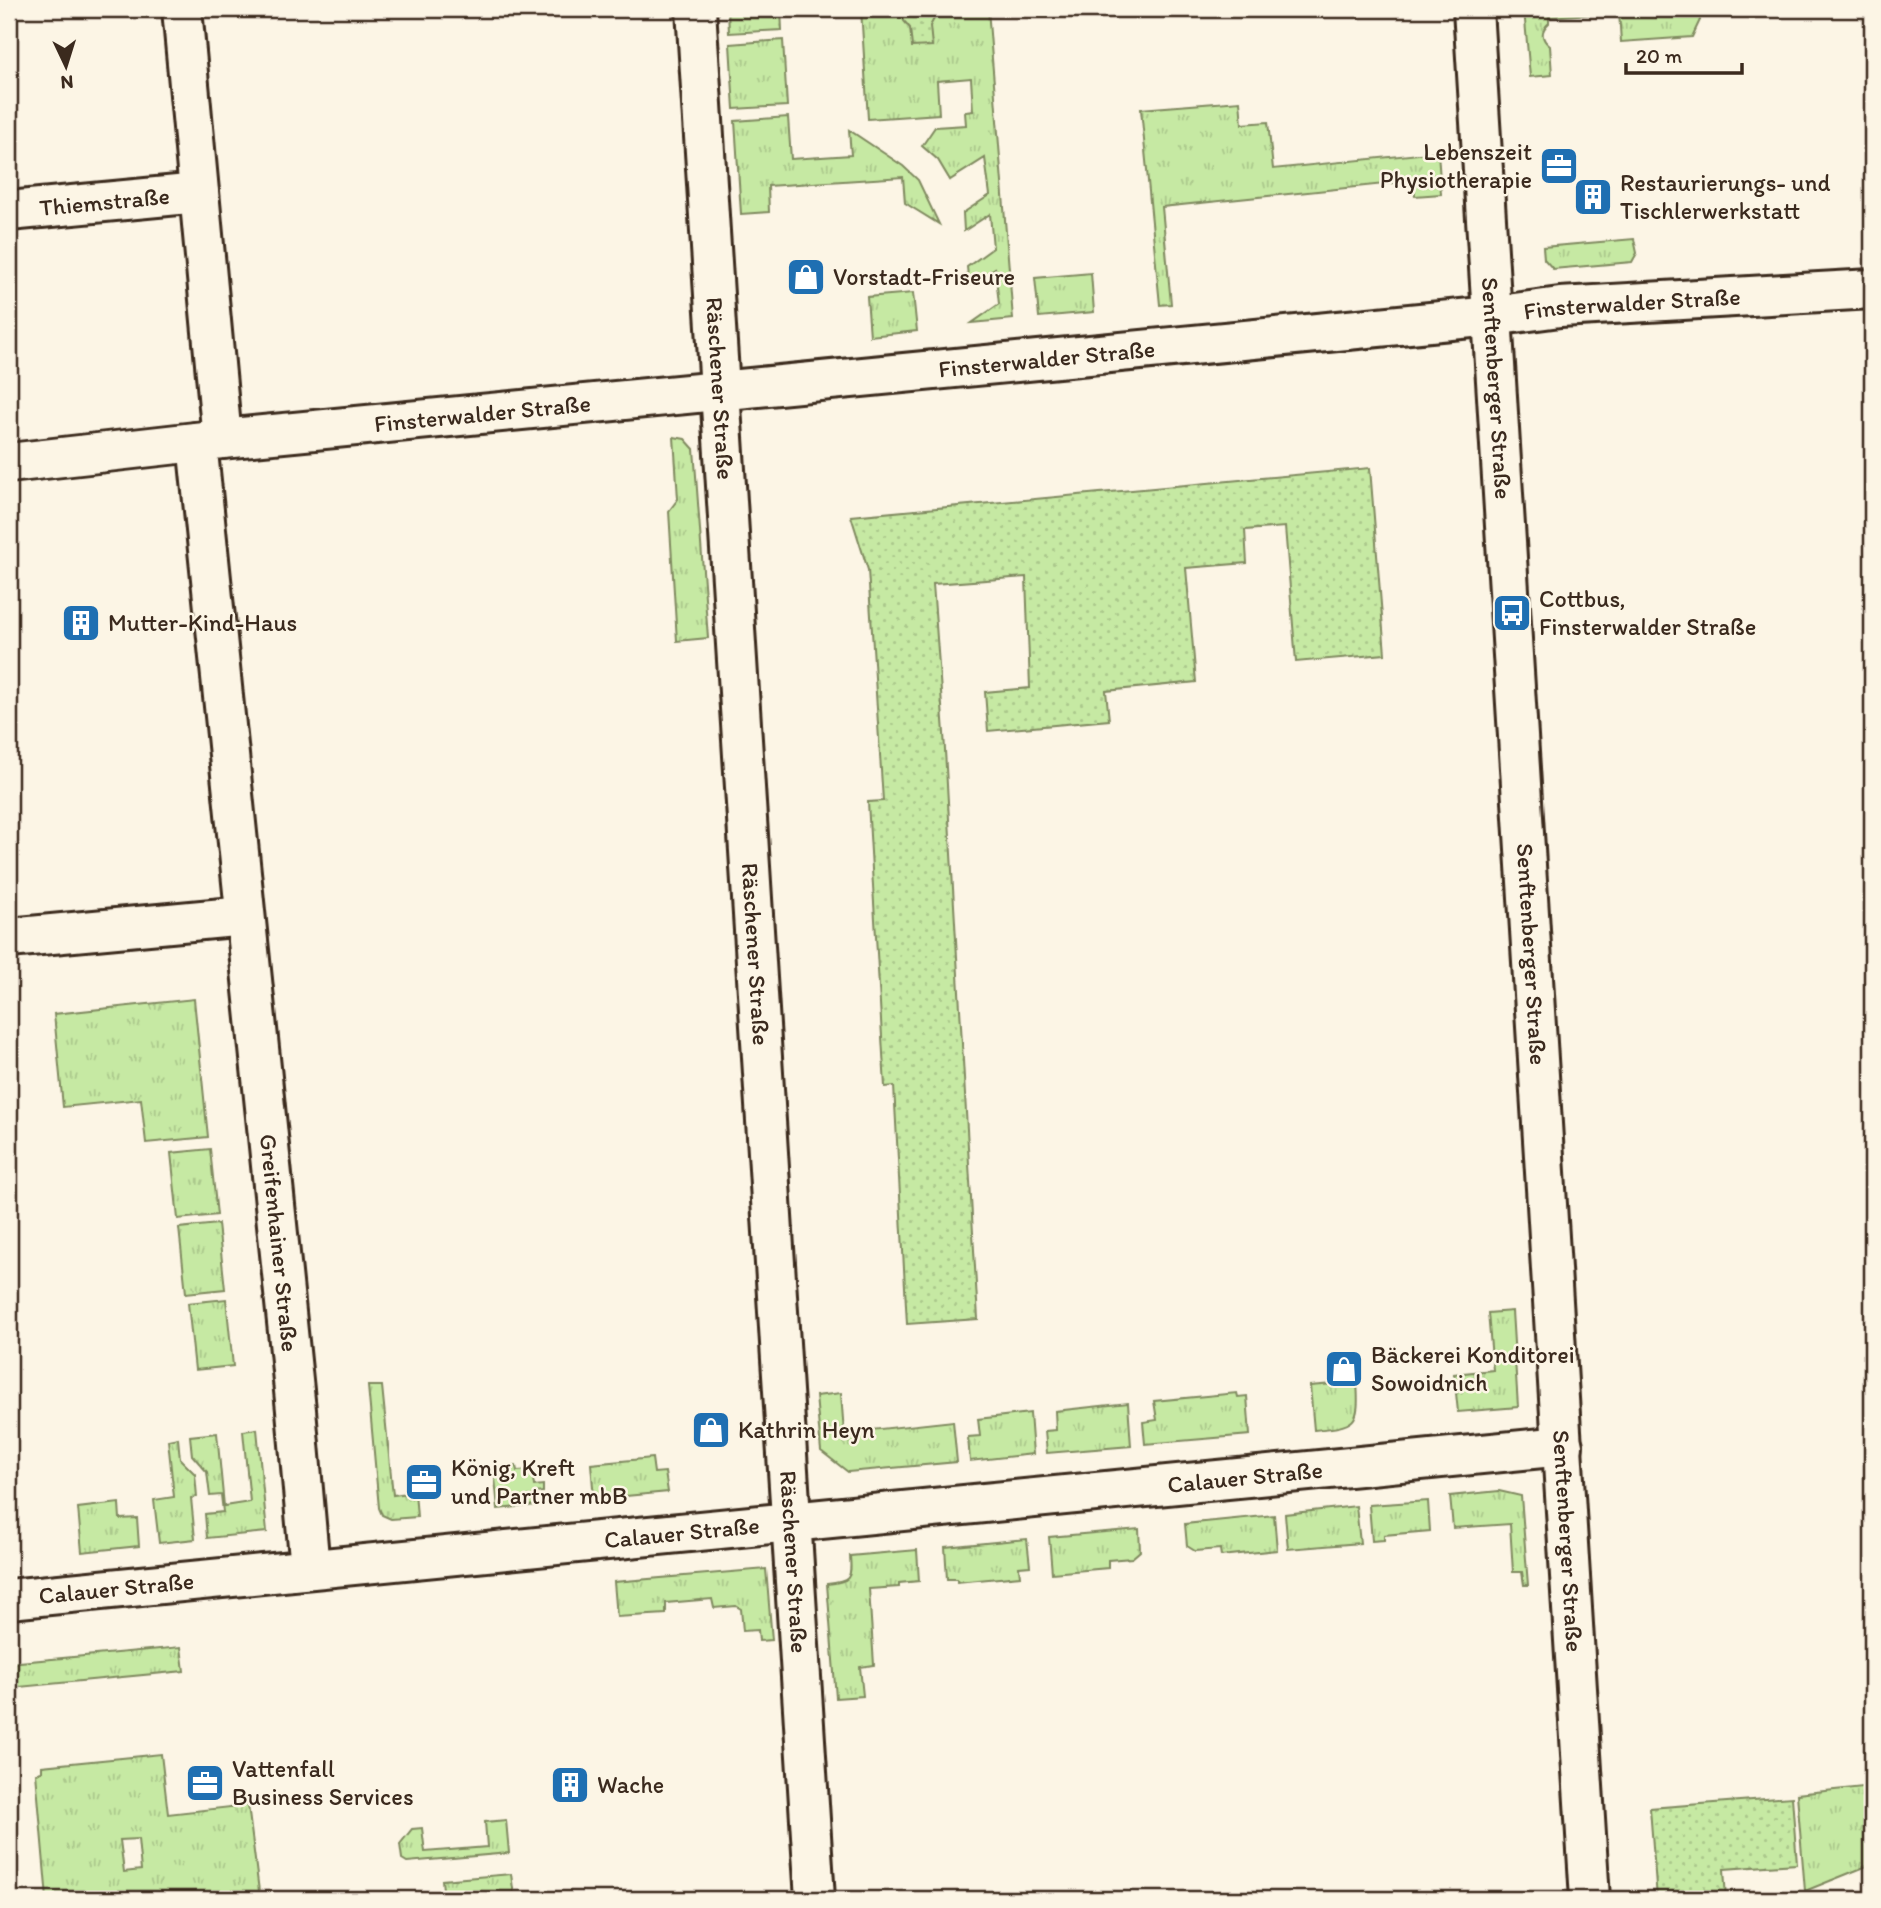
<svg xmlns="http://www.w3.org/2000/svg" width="1881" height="1908" font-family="Itim,sans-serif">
	<defs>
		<pattern id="grass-tufts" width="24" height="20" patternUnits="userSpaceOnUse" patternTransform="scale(1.75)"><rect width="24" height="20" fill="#c6e9a3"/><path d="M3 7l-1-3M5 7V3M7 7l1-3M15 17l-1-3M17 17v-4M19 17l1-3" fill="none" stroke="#abc88c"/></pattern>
		<pattern id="park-dots" width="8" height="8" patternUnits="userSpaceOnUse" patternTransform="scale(1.75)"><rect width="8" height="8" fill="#c6e9a3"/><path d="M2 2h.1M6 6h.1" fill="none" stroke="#abc88c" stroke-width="1.8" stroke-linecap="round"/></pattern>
	</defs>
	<rect width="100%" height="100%" fill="#fcf5e5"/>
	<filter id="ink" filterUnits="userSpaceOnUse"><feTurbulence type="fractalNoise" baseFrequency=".0143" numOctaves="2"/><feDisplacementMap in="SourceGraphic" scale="14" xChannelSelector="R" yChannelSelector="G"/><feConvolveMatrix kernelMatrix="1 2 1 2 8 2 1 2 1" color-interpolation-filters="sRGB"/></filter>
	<g filter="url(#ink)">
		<!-- grass -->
		<path fill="url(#grass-tufts)" stroke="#808a60" stroke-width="2" fill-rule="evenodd" d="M728 9H781L782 30 729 33Z
			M861 9H988L1013 319 972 323 999 304 995 268 969 285 967 267 993 248 990 214 964 231 963 213 990 195 985 158 950 180 938 160 922 146 935 127 966 125 965 112 973 111 971 78 937 81 939 114 868 119Z
			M1524 9H1699L1700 20 1692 37 1621 42 1619 12 1549 17V23C1540 31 1541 39 1550 46L1552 75 1530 77Z
			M783 40 787 106 734 109 730 44Z
			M1240 101 1242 124 1268 122 1273 169 1438 152 1441 194 1415 196 1413 181 1162 207 1171 304 1160 305 1141 109Z
			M788 117 791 159 851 155 849 130 903 166 918 180 939 224 905 203 903 177 768 186 769 212 741 214 735 121Z
			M1634 239 1637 253 1632 262 1553 269 1544 259 1543 247Z
			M1091 273 1094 312 1039 317 1035 278Z
			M913 293 917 331 870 336 867 297Z
			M674 437 685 439 694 449 708 638 677 641 669 511 678 499Z
			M194 999 208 1137 146 1143 141 1099 63 1107 54 1014Z
			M210 1149 217 1215 178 1219 171 1153Z
			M218 1224 225 1289 186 1293 179 1228Z
			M226 1299 233 1366 195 1370 188 1303Z
			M1512 1311 1518 1407 1458 1412 1454 1374 1493 1370 1488 1313Z
			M1357 1382C1360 1425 1356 1426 1314 1430L1310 1386Z
			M382 1386 393 1495 415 1492 417 1517 391 1519 382 1515 379 1508 368 1386Z
			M841 1393 844 1433 953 1421 957 1462 848 1472 821 1451 816 1396Z
			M1237 1393 1238 1397 1247 1396 1250 1435 1145 1444 1143 1422 1157 1420 1154 1401Z
			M1128 1403 1131 1446 1047 1453 1045 1431 1056 1430 1055 1411Z
			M1030 1413 1033 1454 970 1461 968 1437 980 1436 978 1419Z
			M257 1429 267 1532 207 1538 205 1514 223 1512 221 1495 210 1496 207 1472 192 1455 190 1436 217 1433 224 1506 250 1502 243 1431Z
			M178 1438 180 1459 195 1474 197 1497 191 1498 195 1539 159 1543 154 1500 174 1497 168 1440Z
			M652 1458 654 1473 665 1472 668 1492 594 1499 591 1464Z
			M516 1466 517 1471 532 1470 534 1486 543 1485V1492L535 1493 536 1505 498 1509 494 1468Z
			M1499 1491 1521 1496 1528 1585H1524L1522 1572H1513L1510 1524 1453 1528 1450 1496Z
			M1428 1501 1430 1531 1384 1535V1540L1372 1541 1369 1505Z
			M119 1503 120 1519 137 1518 139 1546 82 1552 78 1508Z
			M1356 1506 1360 1543 1288 1549 1285 1514Z
			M1274 1515 1277 1550 1221 1556 1220 1549 1195 1551 1187 1546 1185 1524Z
			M1139 1529 1140 1551 1132 1558 1108 1560V1568L1052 1573 1049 1537Z
			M1027 1539 1030 1566 1019 1567 1020 1576 957 1582V1579H947L945 1547Z
			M917 1550 919 1581 899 1583V1587L869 1589 874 1665 860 1667 863 1696 836 1698 827 1584C850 1582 852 1579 850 1556Z
			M766 1569 772 1640 759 1641 758 1630 743 1631 741 1609 736 1606 714 1608 712 1599 666 1603V1614L617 1617 614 1582Z
			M181 1647 184 1671 9 1688V1663Z
			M161 1754 168 1814 248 1805 260 1899H47L36 1773 42 1772V1766ZM138 1839 141 1870 124 1872 120 1840Z
			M1872 1786V1864L1805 1891 1797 1794Z
			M506 1820 509 1853 407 1862 402 1859 400 1844 412 1829 422 1828 425 1852 487 1847 485 1822Z
			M511 1874 514 1896 444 1899 442 1880Z"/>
		<!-- park -->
		<path fill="url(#park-dots)" stroke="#808a60" stroke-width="2" d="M902 9H934L935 17 930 26 932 46 912 47 910 28 904 21Z
			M1370 468 1385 654 1296 662 1285 527 1245 530 1247 563 1186 568 1196 682 1106 691 1109 720 988 731 985 692 1030 688 1026 577 933 584 944 733 978 1319 907 1324 894 1086 885 1087 868 802 883 801 868 570 851 516Z
			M1792 1797 1797 1864 1724 1869 1726 1898 1657 1899 1650 1808Z"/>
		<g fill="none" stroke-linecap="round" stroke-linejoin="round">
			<!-- minor casing -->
			<g stroke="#3b2a1e" stroke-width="44">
				<g id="minor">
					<path d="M182 9 222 439"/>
					<path id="s1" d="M696 9 815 1899"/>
					<path id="s2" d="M1473 9 1590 1899"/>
					<path id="s3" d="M9 211 199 193"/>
					<path id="s4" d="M197 442 296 1410 310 1569"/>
					<path id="s5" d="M9 463 222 439 1492 316 1560 307 1872 289"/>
					<path d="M9 938 245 916"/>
					<path id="s6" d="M9 1599 1563 1446"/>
				</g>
			</g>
			<!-- minor -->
			<use href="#minor" stroke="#fcf5e5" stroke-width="38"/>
		</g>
	</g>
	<!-- icons -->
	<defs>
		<g id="office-square" transform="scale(2.0125)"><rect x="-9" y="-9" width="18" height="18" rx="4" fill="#1f6fb2" stroke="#fcf5e5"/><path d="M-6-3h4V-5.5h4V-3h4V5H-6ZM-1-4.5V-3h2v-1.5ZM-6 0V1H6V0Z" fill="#fff"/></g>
		<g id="building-square" transform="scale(2.0125)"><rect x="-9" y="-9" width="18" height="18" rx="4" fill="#1f6fb2" stroke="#fcf5e5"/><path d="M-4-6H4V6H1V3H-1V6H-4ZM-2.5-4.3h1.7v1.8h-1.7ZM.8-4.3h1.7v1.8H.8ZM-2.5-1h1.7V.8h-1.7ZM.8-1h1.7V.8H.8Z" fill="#fff"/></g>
		<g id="shop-square" transform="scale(2.0125)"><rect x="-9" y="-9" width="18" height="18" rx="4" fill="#1f6fb2" stroke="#fcf5e5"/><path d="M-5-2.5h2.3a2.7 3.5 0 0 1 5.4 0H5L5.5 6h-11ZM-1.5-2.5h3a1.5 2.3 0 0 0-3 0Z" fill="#fff"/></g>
		<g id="bus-square" transform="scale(2.0125)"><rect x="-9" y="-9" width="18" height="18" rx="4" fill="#1f6fb2" stroke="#fcf5e5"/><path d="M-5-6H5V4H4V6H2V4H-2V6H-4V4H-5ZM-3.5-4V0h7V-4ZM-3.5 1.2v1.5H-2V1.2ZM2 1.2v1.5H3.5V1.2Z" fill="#fff"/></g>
	</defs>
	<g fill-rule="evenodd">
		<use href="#office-square" x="1559" y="166"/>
		<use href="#building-square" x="1593" y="197"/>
		<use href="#shop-square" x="806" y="277"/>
		<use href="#bus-square" x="1512" y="613"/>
		<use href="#building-square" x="81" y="623"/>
		<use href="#shop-square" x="1344" y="1369"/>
		<use href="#shop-square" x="711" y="1430"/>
		<use href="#office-square" x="424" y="1482"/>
		<use href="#office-square" x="205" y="1783"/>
		<use href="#building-square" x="570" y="1785"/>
	</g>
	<g text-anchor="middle" stroke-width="5" stroke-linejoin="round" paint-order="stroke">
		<!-- poi labels -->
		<g font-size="24" fill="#3b2a1e" stroke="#fcf5e5" text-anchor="start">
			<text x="1532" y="160" text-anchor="end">Lebenszeit<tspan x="1532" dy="28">Physiotherapie</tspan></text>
			<text x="1620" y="191">Restaurierungs- und<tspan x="1620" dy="28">Tischlerwerkstatt</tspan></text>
			<text x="833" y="285">Vorstadt-Friseure</text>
			<text x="1539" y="607">Cottbus,<tspan x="1539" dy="28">Finsterwalder Straße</tspan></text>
			<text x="108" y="631">Mutter-Kind-Haus</text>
			<text x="1371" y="1363">Bäckerei Konditorei<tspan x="1371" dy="28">Sowoidnich</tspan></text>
			<text x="738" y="1438">Kathrin Heyn</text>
			<text x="451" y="1476">König, Kreft<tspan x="451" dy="28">und Partner mbB</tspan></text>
			<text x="232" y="1777">Vattenfall<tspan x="232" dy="28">Business Services</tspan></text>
			<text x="597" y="1793">Wache</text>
		</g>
		<!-- street labels -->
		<g font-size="24" fill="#3b2a1e" stroke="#fcf5e5">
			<text dy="8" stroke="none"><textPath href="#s3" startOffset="96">Thiemstraße</textPath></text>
			<text dy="8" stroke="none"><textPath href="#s5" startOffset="1631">Finsterwalder Straße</textPath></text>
			<text dy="8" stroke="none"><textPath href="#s5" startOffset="1043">Finsterwalder Straße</textPath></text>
			<text dy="8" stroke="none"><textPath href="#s1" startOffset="380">Räschener Straße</textPath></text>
			<text dy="8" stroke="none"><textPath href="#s2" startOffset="380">Senftenberger Straße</textPath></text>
			<text dy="8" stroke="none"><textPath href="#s5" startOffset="476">Finsterwalder Straße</textPath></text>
			<text dy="8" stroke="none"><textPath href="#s1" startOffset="947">Räschener Straße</textPath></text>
			<text dy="8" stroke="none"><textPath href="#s2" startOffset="947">Senftenberger Straße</textPath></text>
			<text dy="8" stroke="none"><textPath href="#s4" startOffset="805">Greifenhainer Straße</textPath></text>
			<text dy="8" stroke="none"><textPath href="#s6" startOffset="1242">Calauer Straße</textPath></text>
			<text dy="8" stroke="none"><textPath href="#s6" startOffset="676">Calauer Straße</textPath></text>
			<text dy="8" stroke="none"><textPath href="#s2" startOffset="1535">Senftenberger Straße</textPath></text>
			<text dy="8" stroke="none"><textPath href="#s1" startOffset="1556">Räschener Straße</textPath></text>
			<text dy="8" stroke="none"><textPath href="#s6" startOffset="108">Calauer Straße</textPath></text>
		</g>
	</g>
	<!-- margin -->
	<rect width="1881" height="1908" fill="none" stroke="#fcf5e5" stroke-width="35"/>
	<rect x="18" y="18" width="1846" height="1873" fill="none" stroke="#3b2a1e" stroke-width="2.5" filter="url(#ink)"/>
	<!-- north arrow -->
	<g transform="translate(66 66) rotate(176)" stroke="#fcf5e5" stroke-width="5" paint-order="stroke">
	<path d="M0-5L12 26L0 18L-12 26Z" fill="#3b2a1e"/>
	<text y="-10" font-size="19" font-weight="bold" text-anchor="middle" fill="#3b2a1e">N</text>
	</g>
	<!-- scale -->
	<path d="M1626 63v10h116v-10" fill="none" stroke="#3b2a1e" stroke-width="3.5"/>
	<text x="1636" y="63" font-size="21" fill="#3b2a1e" stroke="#fcf5e5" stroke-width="5" paint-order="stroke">20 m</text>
</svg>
